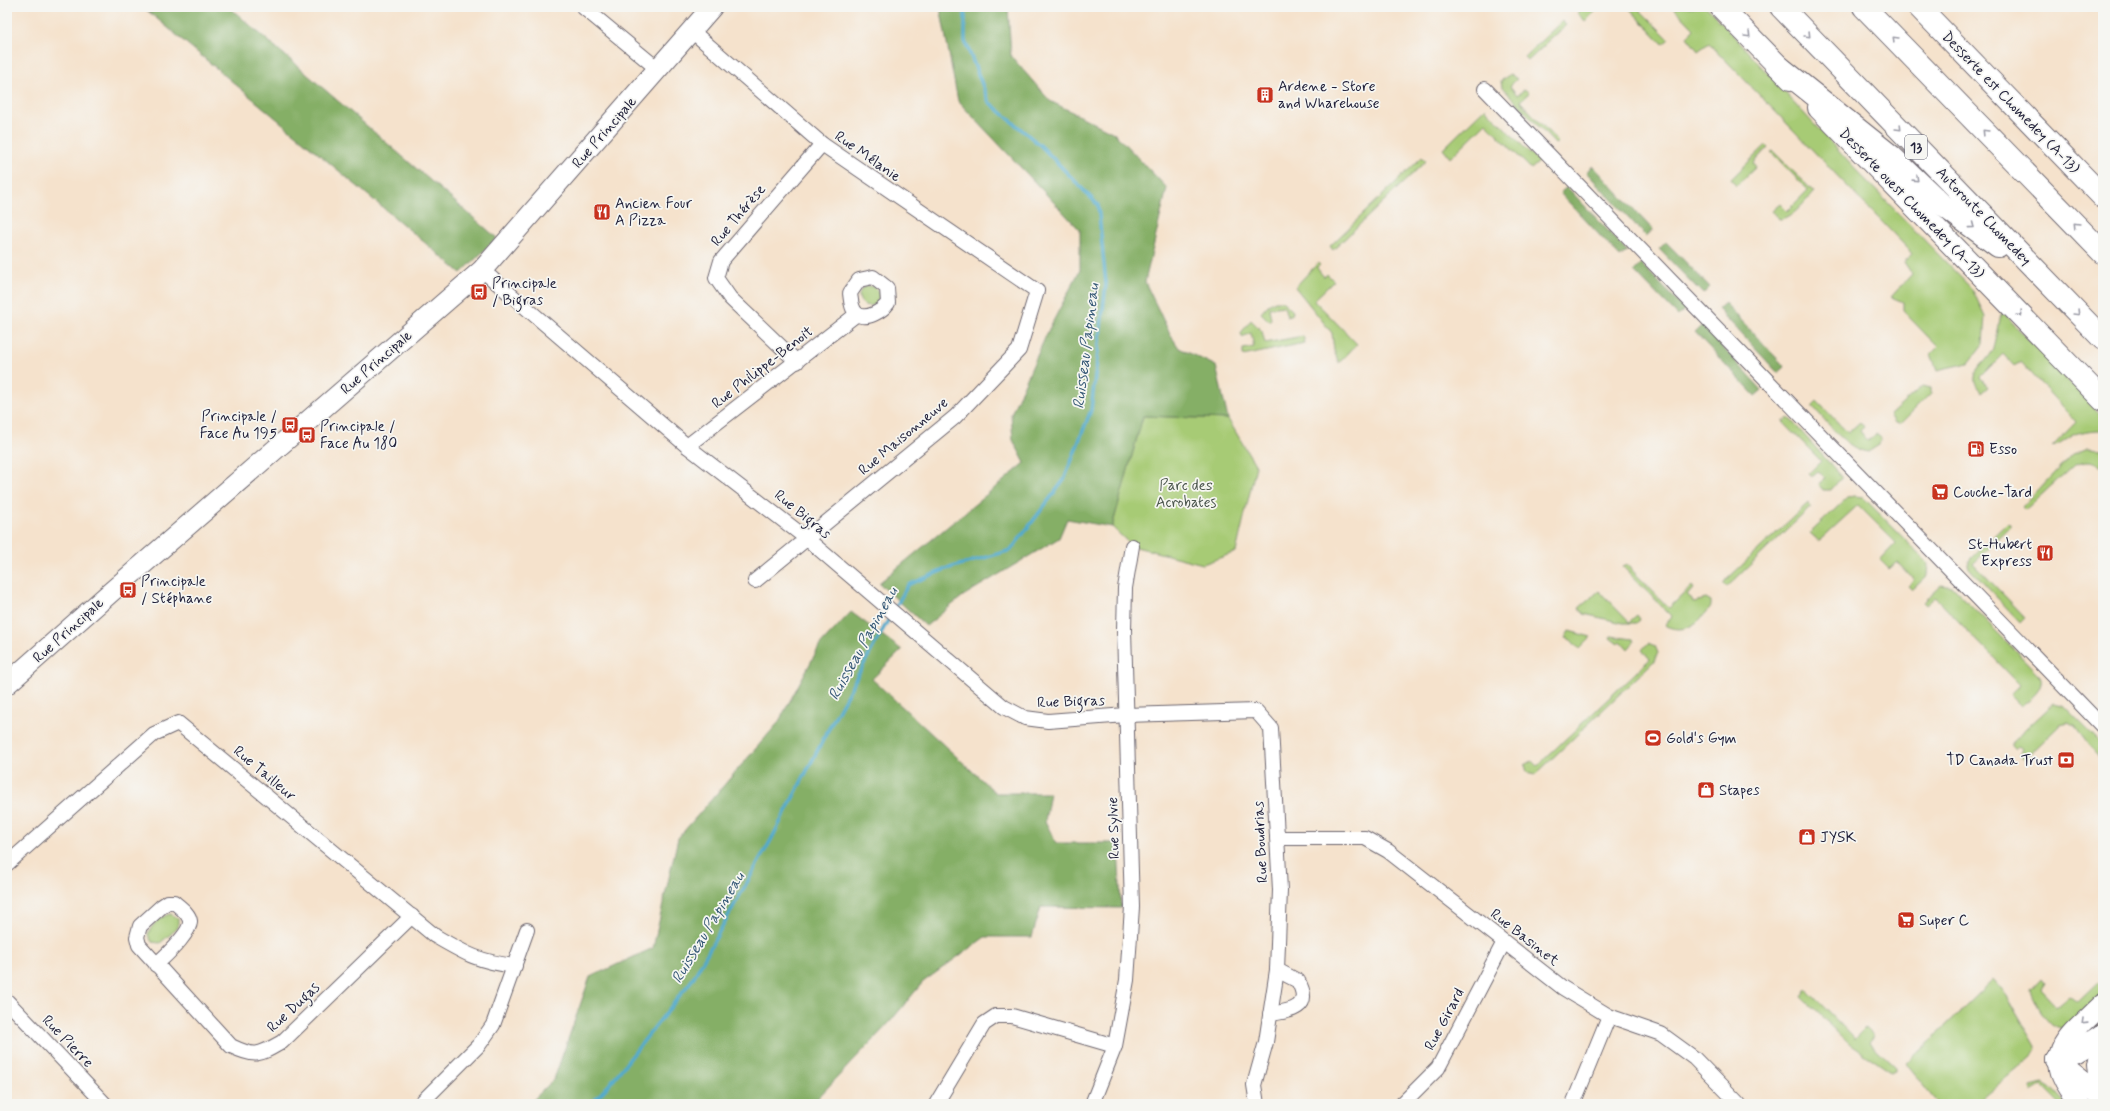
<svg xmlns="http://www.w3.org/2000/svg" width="2110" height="1111" font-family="Mynerve,sans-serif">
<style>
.green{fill:#a7cb75;stroke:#647658}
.forest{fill:#85af66;stroke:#546850}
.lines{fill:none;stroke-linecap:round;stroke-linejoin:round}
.stream{stroke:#51aace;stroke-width:3.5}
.street-casing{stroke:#6c656e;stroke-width:16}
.secondary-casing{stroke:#6c656e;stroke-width:22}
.primary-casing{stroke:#6c656e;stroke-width:24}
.highway-casing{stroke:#6c656e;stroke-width:24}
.street{stroke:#fff;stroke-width:14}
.secondary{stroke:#fff;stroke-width:20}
.primary{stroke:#fff;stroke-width:22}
.highway{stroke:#fff;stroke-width:22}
.oneway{stroke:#9c9ca7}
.labels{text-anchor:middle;stroke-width:3.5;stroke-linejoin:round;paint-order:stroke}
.shield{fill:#f6f6f2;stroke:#626272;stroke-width:1}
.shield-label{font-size:14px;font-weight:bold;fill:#22223b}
.poi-label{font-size:15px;fill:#22223b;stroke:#f6f6f2;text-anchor:start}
.street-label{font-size:15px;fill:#22223b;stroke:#f6f6f2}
.park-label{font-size:15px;fill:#4a554c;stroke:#f6f6f2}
.water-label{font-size:16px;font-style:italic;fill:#355876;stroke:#f6f6f2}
</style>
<rect width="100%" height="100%" fill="#f6f6f2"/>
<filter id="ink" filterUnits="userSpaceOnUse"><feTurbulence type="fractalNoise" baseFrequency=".025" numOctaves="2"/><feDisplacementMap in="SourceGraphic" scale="8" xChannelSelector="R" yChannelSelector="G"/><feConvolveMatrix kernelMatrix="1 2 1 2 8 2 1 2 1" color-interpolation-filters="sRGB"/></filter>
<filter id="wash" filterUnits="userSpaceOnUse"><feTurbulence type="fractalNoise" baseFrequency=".012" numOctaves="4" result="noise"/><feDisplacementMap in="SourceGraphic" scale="16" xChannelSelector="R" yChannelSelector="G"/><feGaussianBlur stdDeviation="0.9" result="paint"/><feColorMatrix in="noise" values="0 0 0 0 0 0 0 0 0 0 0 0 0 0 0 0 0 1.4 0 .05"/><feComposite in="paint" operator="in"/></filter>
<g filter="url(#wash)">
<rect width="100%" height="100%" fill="#f5e2cc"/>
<g class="green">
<path d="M 1584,7 L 1600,7 L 1585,21 L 1577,13 Z"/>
<path d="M 1628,7 L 1637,7 L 1669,39 L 1663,44 Z"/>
<path d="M 1673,7 L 1707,7 L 1854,168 L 1972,289 L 1985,316 L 1983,344 L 1968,363 L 1937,370 L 1931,354 L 1938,347 L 1903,311 L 1903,302 L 1891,297 L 1912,274 L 1904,262 L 1913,254 L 1709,43 L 1698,51 L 1687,37 L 1694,29 Z"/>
<path d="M 1562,21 L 1566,25 L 1528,61 L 1524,57 Z"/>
<path d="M 1510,74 L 1517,79 L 1510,86 L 1517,95 L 1525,89 L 1529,93 L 1520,101 L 1558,142 L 1555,144 L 1502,87 L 1501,81 Z"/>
<path d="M 1485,108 L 1539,162 L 1531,169 L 1486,123 L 1450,158 L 1443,149 Z"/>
<path d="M 1766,145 L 1768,147 L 1753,163 L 1756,167 L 1736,186 L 1731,179 Z"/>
<path d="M 1773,151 L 1814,192 C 1805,201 1793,219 1779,219 L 1772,211 L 1780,204 L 1787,211 L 1808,190 L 1771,152 Z"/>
<path d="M 1422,157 L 1426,161 L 1333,250 L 1330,246 Z"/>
<path d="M 1318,263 L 1320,265 L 1317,268 L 1324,277 L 1327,274 L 1334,281 L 1314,300 L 1357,344 L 1339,363 L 1334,351 L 1332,333 L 1295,287 Z"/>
<circle cx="869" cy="296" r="10"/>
<path d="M 1275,301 L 1282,301 L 1293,311 L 1292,315 L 1287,317 L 1284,306 L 1269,308 L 1271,319 L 1269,321 L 1261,313 L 1268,305 Z"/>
<path d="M 2002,312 L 2103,417 L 2103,430 C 2091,430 2079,431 2069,438 C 2063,442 2060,445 2052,447 L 2076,422 L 2021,362 L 2014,366 L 2003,354 L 1980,377 L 1988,387 L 1982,392 C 1976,387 1973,381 1976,373 C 1978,367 1990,358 1994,348 C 1997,340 2000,315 2002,312 Z"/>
<path d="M 1251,320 L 1262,331 L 1265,343 L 1303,336 L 1305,343 L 1243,356 L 1243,349 L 1254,347 L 1251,333 L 1242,337 L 1241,333 Z"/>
<path d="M 1922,386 L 1931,388 L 1931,393 L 1900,424 L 1895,423 L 1890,415 Z"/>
<path d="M 1817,401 L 1848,433 L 1860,422 L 1864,427 L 1860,431 L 1868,441 L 1876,434 L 1881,438 L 1879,445 L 1868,452 C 1845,449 1828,422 1812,406 Z"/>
<path d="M 1143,416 L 1228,419 L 1256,466 L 1236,552 L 1203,564 L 1132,546 L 1112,527 Z"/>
<path d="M 1789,418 L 1842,477 L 1831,490 L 1823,490 L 1819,485 L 1825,478 L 1818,471 L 1811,477 L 1808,474 L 1821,461 L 1783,422 Z"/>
<path d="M 2088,448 L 2103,449 L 2103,468 C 2095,459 2086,460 2075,464 L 2025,510 L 2022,507 L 2071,455 Z"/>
<path d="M 1855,496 L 1863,497 L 1928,563 L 1927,576 L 1912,590 L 1908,586 L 1914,580 L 1897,562 L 1889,569 L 1880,560 L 1896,543 L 1858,505 L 1819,541 L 1810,533 L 1848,497 Z"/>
<path d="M 1808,503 L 1811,507 L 1727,587 L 1723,583 Z"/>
<path d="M 2007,523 L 2010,524 L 2010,527 L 1973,563 L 2025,617 L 2020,622 L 1969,568 L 1968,564 L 1970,559 Z"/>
<path d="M 1626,564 L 1669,608 L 1692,586 L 1694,589 L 1687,594 L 1694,602 L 1706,599 L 1711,602 L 1711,606 C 1700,622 1686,635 1666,626 L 1665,625 L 1672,617 L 1623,567 Z"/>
<path d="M 1941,585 L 1953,587 L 2041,677 C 2043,691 2031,698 2021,706 L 2010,695 L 2020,685 L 1935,597 L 1926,605 L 1923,602 Z"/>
<path d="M 1599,591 L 1629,622 L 1637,615 L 1640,619 L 1638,623 L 1623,623 L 1584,614 L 1579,608 Z"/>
<path d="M 1569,631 L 1591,637 L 1579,649 L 1571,640 L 1565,638 Z"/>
<path d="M 1611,636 L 1633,639 L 1634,642 L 1628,649 L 1621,641 L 1618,644 L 1610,638 Z"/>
<path d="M 1648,643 L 1655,646 L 1658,653 L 1653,662 L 1536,774 L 1527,772 L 1525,765 L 1532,761 L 1537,766 L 1650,659 L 1642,650 Z"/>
<path d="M 2054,703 L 2064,706 L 2103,745 L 2103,763 L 2075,726 L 2069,723 L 2060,725 L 2024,760 L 2019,755 L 2023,749 L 2018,746 L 2015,750 L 2011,746 L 2011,743 Z"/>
<path d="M 171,914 L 178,919 L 178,928 L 160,943 L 152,942 L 148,935 C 150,926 162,915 171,914 Z"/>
<path d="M 2103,978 L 2103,995 L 2068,1029 C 2062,1029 2058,1028 2052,1025 C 2045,1020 2031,998 2031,990 L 2041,979 L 2044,983 L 2040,989 L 2057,1007 L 2070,996 L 2078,1002 Z"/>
<path d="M 1993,980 L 2007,996 L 2037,1048 L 2032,1056 L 1975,1104 L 1938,1104 L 1906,1064 Z"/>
<path d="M 1807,990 L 1855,1039 L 1866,1028 L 1874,1036 L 1869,1042 L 1896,1067 L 1896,1070 L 1891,1072 L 1849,1043 L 1802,997 Z"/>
<path d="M 2043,1084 L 2055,1091 L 2067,1104 L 2060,1104 L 2042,1086 L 2032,1092 L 2031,1087 Z"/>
</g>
<g class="forest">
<path d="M 143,7 L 229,7 L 497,238 L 461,273 Z"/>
<path d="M 940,7 L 1008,7 L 1011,56 L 1050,101 L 1114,133 L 1167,188 L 1145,282 L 1170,334 L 1179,348 L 1216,366 L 1228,419 L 1143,416 L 1112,527 L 1067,519 L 1059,538 L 963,596 L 926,626 L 879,583 L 1025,463 L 1013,440 L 1011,414 L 1049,329 L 1080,270 L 1080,230 L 958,101 Z"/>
<path d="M 1593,166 L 1653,230 L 1646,236 L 1586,172 Z"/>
<path d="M 1567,187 L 1627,251 L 1620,257 L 1560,193 Z"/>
<path d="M 1666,242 L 1710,287 L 1703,294 L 1659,249 Z"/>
<path d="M 1641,264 L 1685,309 L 1678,316 L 1634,271 Z"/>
<path d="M 1725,303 L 1785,367 L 1778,373 L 1718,309 Z"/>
<path d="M 1702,325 L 1762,390 L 1755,396 L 1695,332 Z"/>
<path d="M 851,612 L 902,650 L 872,679 L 996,793 L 1050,793 L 1045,821 L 1056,843 L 1118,843 L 1121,908 L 1041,907 L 1032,937 L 985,937 L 923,982 L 889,1023 L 812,1104 L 529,1104 L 554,1079 L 590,977 L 653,948 L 678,838 L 778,723 L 820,645 Z"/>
</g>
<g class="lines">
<g class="stream">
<path d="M 894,610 L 908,585 L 946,569 L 1011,550 L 1064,480 L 1091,410 L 1106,284 L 1098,205 L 1041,146 L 989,102 L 965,41 L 965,7"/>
<path d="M 591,1104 L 608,1086 L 692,980 L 771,840 L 838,711 L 891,615"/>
</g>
</g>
</g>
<g filter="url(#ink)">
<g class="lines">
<g class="street-casing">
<g id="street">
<path d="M 583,7 L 659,70"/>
<path d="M 693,32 L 822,144 L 1037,291 L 1019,350 L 955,417 L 755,581"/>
<path d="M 1485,89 L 2103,727"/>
<path d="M 482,270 L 687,446 L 806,538 L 1004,707 L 1025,718 L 1048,721 L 1126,715 L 1256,711 L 1271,728 L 1280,890 L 1277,970 L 1266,1042 L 1254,1085 L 1257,1104"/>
<path d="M 873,277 L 887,288 L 888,303 C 883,310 867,321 857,314 C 851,309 851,300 850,293 L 859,280 Z"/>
<path d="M 797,362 L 730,298 L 716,278 L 721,261 L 822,144"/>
<path d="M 687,446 L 857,314"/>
<path d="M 1277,838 L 1365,838 L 1388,851 L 1563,988 L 1609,1016 L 1661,1034 L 1694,1058 L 1739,1104"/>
<path d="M 7,864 L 154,734 L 178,723 L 435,936 C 466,954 479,962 515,966"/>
<path d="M 156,965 C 165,956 191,933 190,921 C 189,913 179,907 174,902 L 168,902 L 162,906 L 140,926 L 137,937 L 139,945 L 231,1046 C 256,1058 259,1055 282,1042 L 412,916"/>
<path d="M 7,1001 L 105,1104"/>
<path d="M 1270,1014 C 1291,1011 1313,1008 1298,981 L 1277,970"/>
<path d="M 420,1104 L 479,1045 L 493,1025 L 527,930"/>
<path d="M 936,1104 L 984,1024 L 996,1016 L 1012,1016 L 1115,1046"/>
<path d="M 1092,1104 L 1115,1046 L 1127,980 L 1132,907 L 1124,630 L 1125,588 L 1132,546"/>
<path d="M 1402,1104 L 1438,1068 L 1504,942"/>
<path d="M 1573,1104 L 1609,1016"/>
</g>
</g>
<g class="secondary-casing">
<g id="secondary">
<path d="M 7,684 L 111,592 L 482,270 L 712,7"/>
<path d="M 2057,1060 L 2103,1097"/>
<path d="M 2057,1060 L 2076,1052 L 2103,1034"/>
<path d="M 2100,1094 L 2097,1063 L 2103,1034"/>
<path d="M 2081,1104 C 2038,1054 2065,1041 2103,1004"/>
</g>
</g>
<g class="primary-casing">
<g id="primary">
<path d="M 1721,7 L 1791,79"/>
<path d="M 1919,7 L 2103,197"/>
<path d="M 1819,108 L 2103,400"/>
</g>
</g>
<g class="highway-casing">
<g id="highway">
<path d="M 1781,7 L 2103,339"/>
<path d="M 1864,7 L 2103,253"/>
<path d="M 1777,65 L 1891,156 L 1940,203 L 1998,246"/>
</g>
</g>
<use href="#street" class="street"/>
<use href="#secondary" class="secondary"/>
<use href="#primary" class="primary"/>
<use href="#highway" class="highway"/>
</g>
<defs><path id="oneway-chevron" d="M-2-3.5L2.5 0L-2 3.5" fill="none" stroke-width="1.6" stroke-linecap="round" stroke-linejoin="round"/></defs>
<g class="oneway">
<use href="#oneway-chevron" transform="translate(1748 35) rotate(46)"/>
<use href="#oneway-chevron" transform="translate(1808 35) rotate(46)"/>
<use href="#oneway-chevron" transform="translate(1895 39) rotate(-134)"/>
<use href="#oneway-chevron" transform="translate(1899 128) rotate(46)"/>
<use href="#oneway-chevron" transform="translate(1985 132) rotate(-134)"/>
<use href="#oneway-chevron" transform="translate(1916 179) rotate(44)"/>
<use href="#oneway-chevron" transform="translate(2076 225) rotate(-134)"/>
<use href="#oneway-chevron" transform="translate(1972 226) rotate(37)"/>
<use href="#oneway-chevron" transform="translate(2077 313) rotate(46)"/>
<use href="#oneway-chevron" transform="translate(2020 314) rotate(46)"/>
<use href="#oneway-chevron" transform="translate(2084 1022) rotate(136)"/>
</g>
</g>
<defs>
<g id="building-square" transform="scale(0.9)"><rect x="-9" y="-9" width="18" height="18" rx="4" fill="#c8321e" stroke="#f6f6f2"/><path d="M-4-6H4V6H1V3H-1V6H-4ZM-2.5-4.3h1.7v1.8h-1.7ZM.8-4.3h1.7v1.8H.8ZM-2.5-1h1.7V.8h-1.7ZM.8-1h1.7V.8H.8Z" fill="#fff"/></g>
<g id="restaurant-square" transform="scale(0.9)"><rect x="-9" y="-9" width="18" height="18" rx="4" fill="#c8321e" stroke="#f6f6f2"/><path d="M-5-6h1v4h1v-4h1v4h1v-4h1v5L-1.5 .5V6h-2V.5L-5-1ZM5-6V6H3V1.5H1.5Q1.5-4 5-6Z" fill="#fff"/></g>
<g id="bus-square" transform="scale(0.9)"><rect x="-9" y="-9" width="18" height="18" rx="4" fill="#c8321e" stroke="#f6f6f2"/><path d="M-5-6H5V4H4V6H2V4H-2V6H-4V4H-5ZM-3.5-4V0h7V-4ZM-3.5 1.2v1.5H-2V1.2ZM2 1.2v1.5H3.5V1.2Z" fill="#fff"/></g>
<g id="fuel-square" transform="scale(0.9)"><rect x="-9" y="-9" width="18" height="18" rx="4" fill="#c8321e" stroke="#f6f6f2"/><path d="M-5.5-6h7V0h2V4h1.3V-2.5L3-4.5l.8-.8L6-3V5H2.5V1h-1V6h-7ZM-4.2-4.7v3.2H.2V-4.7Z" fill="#fff"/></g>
<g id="supermarket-square" transform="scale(0.9)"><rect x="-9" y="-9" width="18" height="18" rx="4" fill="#c8321e" stroke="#f6f6f2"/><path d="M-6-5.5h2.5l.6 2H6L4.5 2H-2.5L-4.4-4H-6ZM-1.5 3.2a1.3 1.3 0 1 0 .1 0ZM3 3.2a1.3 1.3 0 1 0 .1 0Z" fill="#fff"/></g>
<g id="stadium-square" transform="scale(0.9)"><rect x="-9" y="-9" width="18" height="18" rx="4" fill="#c8321e" stroke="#f6f6f2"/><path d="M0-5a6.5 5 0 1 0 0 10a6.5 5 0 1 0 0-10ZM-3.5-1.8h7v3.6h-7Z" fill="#fff"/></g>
<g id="bank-square" transform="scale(0.9)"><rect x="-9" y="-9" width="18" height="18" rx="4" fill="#c8321e" stroke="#f6f6f2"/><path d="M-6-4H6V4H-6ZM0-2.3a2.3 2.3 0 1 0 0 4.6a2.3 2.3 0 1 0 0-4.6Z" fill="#fff"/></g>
<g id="shop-square" transform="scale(0.9)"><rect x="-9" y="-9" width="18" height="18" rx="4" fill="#c8321e" stroke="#f6f6f2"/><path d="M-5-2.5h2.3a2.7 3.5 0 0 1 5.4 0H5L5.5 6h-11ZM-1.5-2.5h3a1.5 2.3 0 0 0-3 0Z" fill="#fff"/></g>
</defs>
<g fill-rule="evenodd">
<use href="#building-square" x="1265" y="95"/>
<use href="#restaurant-square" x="602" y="212"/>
<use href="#bus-square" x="479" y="292"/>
<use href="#bus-square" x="290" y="425"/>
<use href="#bus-square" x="307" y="435"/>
<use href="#fuel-square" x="1976" y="449"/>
<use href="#supermarket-square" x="1940" y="492"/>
<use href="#restaurant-square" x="2045" y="553"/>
<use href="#bus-square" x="128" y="590"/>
<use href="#stadium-square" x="1653" y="738"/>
<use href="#bank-square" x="2066" y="760"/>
<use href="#shop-square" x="1706" y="790"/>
<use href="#shop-square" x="1807" y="837"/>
<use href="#supermarket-square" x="1906" y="920"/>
</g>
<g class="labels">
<rect class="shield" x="1905" y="135" width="22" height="24" rx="3"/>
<g class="shield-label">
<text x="1916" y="152">13</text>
</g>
<g class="poi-label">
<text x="1278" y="91">Ardene - Store<tspan x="1278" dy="17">and Wharehouse</tspan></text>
<text x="615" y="208">Ancien Four<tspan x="615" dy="17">A Pizza</tspan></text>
<text x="492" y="288">Principale<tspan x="492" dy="17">/ Bigras</tspan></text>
<text x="277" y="421" text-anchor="end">Principale /<tspan x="277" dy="17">Face Au 195</tspan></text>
<text x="320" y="431">Principale /<tspan x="320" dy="17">Face Au 180</tspan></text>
<text x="1989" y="454">Esso</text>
<text x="1953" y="497">Couche-Tard</text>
<text x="2032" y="549" text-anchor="end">St-Hubert<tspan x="2032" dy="17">Express</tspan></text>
<text x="141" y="586">Principale<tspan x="141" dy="17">/ Stéphane</tspan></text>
<text x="1666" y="743">Gold's Gym</text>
<text x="2053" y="765" text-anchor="end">TD Canada Trust</text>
<text x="1719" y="795">Stapes</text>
<text x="1820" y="842">JYSK</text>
<text x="1919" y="925">Super C</text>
</g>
<g class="street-label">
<text transform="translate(2011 102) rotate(46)" y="5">Desserte est Chomedey (A-13)</text>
<text transform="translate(604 132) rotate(-49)" y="5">Rue Principale</text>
<text transform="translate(868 156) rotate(35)" y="5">Rue Mélanie</text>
<text transform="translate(1912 203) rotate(46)" y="5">Desserte ouest Chomedey (A-13)</text>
<text transform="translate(738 215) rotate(-50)" y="5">Rue Thérèse</text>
<text transform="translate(1984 216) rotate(46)" y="5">Autoroute Chomedey</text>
<text transform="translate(376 362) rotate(-41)" y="5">Rue Principale</text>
<text transform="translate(762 367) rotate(-38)" y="5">Rue Philippe-Benoit</text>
<text transform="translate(903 436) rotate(-40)" y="5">Rue Maisonneuve</text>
<text transform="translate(803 514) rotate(39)" y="5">Rue Bigras</text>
<text transform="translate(68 630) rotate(-42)" y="5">Rue Principale</text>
<text transform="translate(1071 701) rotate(-2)" y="5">Rue Bigras</text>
<text transform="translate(265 773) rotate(40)" y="5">Rue Tailleur</text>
<text transform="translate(1113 828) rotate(-92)" y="5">Rue Sylvie</text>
<text transform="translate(1260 842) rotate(-93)" y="5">Rue Boudrias</text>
<text transform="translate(1525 937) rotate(38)" y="5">Rue Basinet</text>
<text transform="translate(293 1007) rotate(-43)" y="5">Rue Dugas</text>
<text transform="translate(1444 1019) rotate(-62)" y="5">Rue Girard</text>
<text transform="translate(68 1041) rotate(46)" y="5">Rue Pierre</text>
</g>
<g class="park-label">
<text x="1186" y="490">Parc des<tspan x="1186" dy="17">Acrobates</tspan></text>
</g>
<g class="water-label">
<text transform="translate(1085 346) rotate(-83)" y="6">Ruisseau Papineau</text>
<text transform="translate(862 643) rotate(-61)" y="6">Ruisseau Papineau</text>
<text transform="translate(707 927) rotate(-59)" y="6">Ruisseau Papineau</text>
</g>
</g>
<rect width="2110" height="1111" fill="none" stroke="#f6f6f2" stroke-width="24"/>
</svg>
